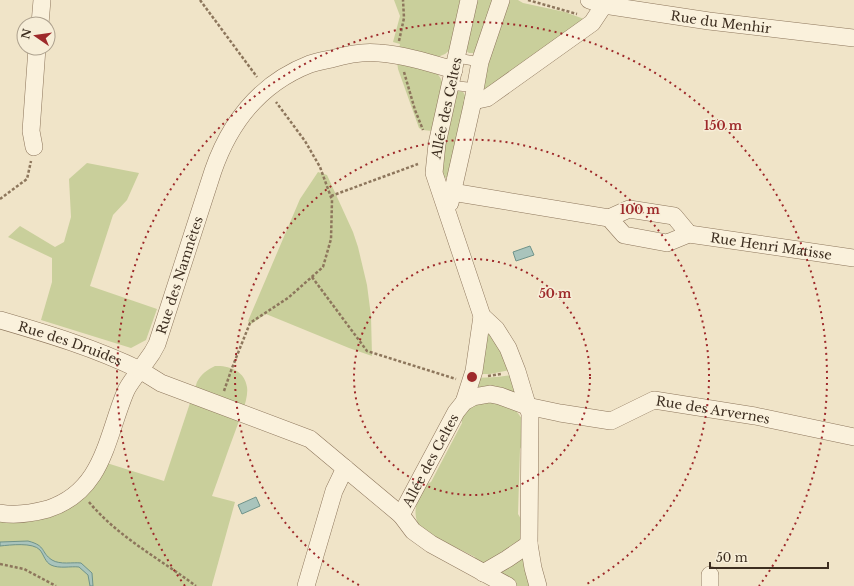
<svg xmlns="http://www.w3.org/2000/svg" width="854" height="586" font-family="'Libre Baskerville',serif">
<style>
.green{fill:#c9cf9b}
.water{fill:#a9c4bc;stroke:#6f938a}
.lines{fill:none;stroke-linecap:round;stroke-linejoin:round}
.lane-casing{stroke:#8d765c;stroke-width:10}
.street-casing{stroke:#8d765c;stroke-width:18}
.path{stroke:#8d765c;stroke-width:2.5;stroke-dasharray:3 2;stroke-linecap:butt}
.lane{stroke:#faf1dc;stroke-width:9}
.street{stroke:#faf1dc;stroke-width:17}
.ring{fill:none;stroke:#9e2a2b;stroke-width:2;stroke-dasharray:2 4}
.labels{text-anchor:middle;stroke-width:3;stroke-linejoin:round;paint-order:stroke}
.street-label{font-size:13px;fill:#3d2e20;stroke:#f7eed8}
.centre{fill:#9e2a2b;stroke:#f7eed8;stroke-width:2}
.ring-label{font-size:12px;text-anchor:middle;font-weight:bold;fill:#9e2a2b;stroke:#f7eed8;stroke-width:3;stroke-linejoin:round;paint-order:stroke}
</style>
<rect width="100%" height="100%" fill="#f0e4c8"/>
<g class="green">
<path d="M 394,0 L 464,0 L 451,49 L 445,54 L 438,57 L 399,49 L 400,44 L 393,42 L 400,16 Z"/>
<path d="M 474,0 L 495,0 L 476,53 L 469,53 L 464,49 Z"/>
<path d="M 506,0 L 518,0 L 523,3 L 565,12 L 584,19 L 484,90 L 480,89 Z"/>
<path d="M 397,61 L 437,73 L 441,79 L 443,85 L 432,131 L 423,130 L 419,128 L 398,69 Z"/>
<path d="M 458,91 L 463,92 L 467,98 L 450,170 L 447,177 L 443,179 L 437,165 L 455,92 Z"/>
<path d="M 87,163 L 139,173 L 127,200 L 113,215 L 90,286 L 157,309 L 146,340 L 131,348 L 41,320 L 52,282 L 52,258 L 8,237 L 20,226 L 55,247 L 64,242 L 71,217 L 69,179 Z"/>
<path d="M 318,172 L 327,175 L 353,232 L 358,247 L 367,285 L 371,316 L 372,356 L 349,348 L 266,314 L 251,324 L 248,321 L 300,199 Z"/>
<path d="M 487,333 L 491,334 L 510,370 L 490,374 L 477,374 Z"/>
<path d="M 215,366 C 229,365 245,371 247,387 C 249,399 239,420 235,432 C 227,453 220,474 212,496 L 235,502 L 212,585 L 212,586 L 0,586 L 0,506 L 32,507 L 67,492 L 87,472 L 94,459 L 164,481 L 197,382 C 201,374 207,370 215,366 Z"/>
<path d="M 511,375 L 516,395 L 473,392 L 476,378 L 497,377 Z"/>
<path d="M 485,399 L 514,408 L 523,420 L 526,439 L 520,449 L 518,514 L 524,524 L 521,539 L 518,544 L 488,563 L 476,564 L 475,557 L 431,535 L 424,536 C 412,515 414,509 422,487 L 431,482 L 462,423 L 460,413 Z"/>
<path d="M 521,558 L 524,559 L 533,586 L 517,586 L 501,578 L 499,570 Z"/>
</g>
<g class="water">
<path d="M 530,246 L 534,255 L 516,261 L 513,252 Z"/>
<path d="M 256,497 L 260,506 L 242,514 L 238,505 Z"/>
<path d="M 28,541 C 47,546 40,552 52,560 C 60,565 73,562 81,563 L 92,573 L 93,586 L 90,586 L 88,575 L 79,567 C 71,566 59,569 51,565 C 45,562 44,555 40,550 C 33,542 10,545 0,546 L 0,542 Z"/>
</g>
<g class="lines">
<g class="lane-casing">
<g id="lane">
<path d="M 457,58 L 480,62"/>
<path d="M 450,85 L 476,88"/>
</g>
</g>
<g class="street-casing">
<g id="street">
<path d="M 469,0 L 437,144 L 434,173 L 482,316 L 496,329 L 508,348 L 517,371 L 530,414 L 529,544 L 533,568 L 538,586"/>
<path id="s1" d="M 589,0 L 604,5 L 709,21 L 854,38"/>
<path d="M 40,24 L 42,0"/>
<path d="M 473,101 L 487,98 L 592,23 L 604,5"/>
<path d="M 34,147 L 31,131 L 37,48"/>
<path d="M 452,192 L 609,218 L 629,209 L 674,216 L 689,234 L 667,243 L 624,235 L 609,218"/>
<path d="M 450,203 L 473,101 L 480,62 L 501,0"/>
<path id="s2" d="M 689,234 L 854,258"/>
<path id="s3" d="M 0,320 C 48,334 95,348 140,370 C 135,377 128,385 125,393 C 106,439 103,491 48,509 C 33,513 16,516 0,513"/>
<path d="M 464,402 L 474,371 L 482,316"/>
<path id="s4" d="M 401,515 L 310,439 L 161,383 L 140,370 L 152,353 L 157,344 L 213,171 C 230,122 261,83 310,64 C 317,62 324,60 331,59 C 345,55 365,51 379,53 C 405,55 430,63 454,70"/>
<path d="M 483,573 L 507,559 L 529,544"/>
<path d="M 306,586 L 334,491 L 345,468"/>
<path id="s5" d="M 508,586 L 431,544 L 413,531 L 401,515 L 456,412 L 464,402 L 473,397 L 490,394 L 500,396 L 527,406 L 560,413 L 611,421 L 654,400 L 755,416 L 854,437"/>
<path d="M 710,586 L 710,575"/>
</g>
</g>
<g class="path">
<path d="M 200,0 L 257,77"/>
<path d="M 528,0 L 577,14"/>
<path d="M 399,41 L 404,18 L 403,0"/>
<path d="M 404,72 L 415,110 L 423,130"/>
<path d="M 331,196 L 418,164"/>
<path d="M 0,199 L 27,179 L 31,161"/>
<path d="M 312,277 L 367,351 L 456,379"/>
<path d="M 488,376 L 501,374"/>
<path d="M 224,391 L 232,368 L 250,323 L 288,298 L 323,267 L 331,239 L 332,200 L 320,167 L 305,141 L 276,102"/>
<path d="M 89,502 C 118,537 160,559 196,586"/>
<path d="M 0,564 L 24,569 L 56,586"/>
</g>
<use href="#lane" class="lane"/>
<use href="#street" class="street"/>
</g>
<g class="ring">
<circle cx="472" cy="377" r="118"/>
<path d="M359 585A237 237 0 1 1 585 585"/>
<path d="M185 586A355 355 0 1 1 759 586"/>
</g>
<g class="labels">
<g class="street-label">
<text dy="5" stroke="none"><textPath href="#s1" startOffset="134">Rue du Menhir</textPath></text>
<text transform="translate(446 108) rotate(-78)" y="5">Allée des Celtes</text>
<text dy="5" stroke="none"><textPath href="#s2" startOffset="83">Rue Henri Matisse</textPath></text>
<text dy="5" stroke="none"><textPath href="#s4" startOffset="406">Rue des Namnètes</textPath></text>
<text dy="5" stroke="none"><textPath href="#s3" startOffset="74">Rue des Druides</textPath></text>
<text dy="5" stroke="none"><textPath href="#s5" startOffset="519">Rue des Arvernes</textPath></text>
<text dy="5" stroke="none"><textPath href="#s5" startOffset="192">Allée des Celtes</textPath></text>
</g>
</g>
<circle cx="472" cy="377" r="6" class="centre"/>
<g class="ring-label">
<text x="723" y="130">150 m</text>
<text x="640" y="214">100 m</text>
<text x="555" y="298">50 m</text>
</g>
<g transform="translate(36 36) rotate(283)"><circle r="19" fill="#f7eed8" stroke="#ada18e"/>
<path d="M0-3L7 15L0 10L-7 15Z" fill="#9e2a2b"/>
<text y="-6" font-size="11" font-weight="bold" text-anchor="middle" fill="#3d2e20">N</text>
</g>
<path d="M710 562v6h118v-6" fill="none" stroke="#3d2e20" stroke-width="2"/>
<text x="716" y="562" font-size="12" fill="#3d2e20" stroke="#f7eed8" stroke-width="3" paint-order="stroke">50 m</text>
</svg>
